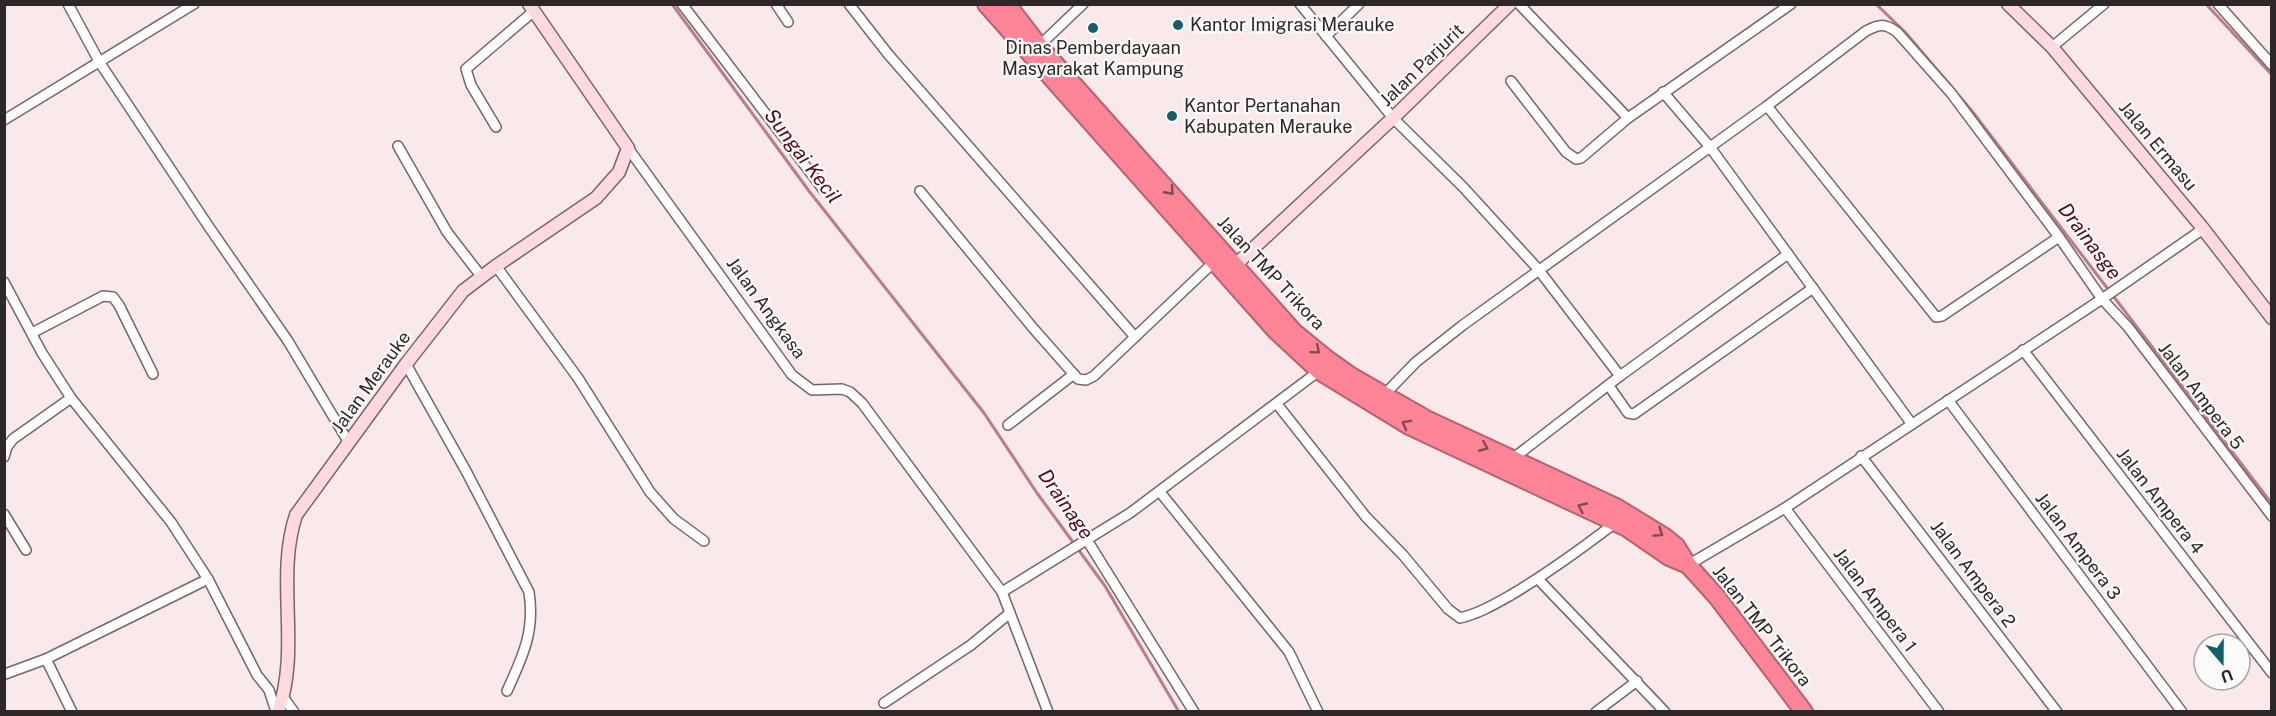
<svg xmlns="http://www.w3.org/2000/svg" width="2276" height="716" font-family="'Public Sans',sans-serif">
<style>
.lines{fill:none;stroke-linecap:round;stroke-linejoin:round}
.stream{stroke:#ba7d85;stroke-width:3}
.street-casing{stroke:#746768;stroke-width:12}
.secondary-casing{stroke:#746768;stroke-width:15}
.highway-casing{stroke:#b36370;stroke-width:20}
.street{stroke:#fff;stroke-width:9}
.secondary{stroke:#fedae0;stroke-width:12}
.highway{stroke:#fb8497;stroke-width:16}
.oneway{stroke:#7f4c54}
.poi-dot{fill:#116266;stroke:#fdfafa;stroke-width:2}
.labels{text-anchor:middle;stroke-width:4.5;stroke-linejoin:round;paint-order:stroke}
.poi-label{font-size:18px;fill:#2d2728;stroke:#fdfafa;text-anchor:start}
.street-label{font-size:18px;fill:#2d2728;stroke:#fdfafa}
.water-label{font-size:20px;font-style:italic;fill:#54091e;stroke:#fdfafa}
</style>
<rect width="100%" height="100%" fill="#f9e9ea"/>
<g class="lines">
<g class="stream">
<path d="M 672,4 L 809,191 L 984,413 L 1037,493 L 1105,586 L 1179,712"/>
<path d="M 1876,4 L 1905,32 L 1972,111 L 2272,504"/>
<path d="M 2206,4 L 2272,75"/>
</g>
<g class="street-casing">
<g id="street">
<path d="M 68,4 L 100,63 L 209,227 L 288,341 L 349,443"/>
<path d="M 682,4 L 823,189"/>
<path d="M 776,4 L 788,22"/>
<path d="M 849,4 L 888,54 L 1135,337 L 1094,376 L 1086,380 L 1078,379 L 1033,328 L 920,191"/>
<path d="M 1300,4 L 1393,118 L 1463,187 L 1538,269 L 1620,376"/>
<path d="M 1519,4 L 1628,118 L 1791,4"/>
<path d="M 2218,4 L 2272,65"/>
<path d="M 1326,36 L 1359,4"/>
<path d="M 2052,47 L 2104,4"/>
<path d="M 1037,48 L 1083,4"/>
<path d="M 1511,81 L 1566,152 L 1576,159 L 1581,158 L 1628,118"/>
<path d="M 1663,92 L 1710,147 L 1911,423"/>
<path d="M 1767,106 L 1936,317 L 1942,316 L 2059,237"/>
<path d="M 4,120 L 194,4"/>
<path d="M 496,127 L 471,85 L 466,69 L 534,11"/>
<path d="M 398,146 L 447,232 L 481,276"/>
<path d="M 628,148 L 792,375 L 812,390 L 842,389 L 850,392 L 862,403 L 1002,592 L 1048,712"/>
<path d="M 496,266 L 578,378 L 650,492 L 674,519 L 704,541"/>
<path d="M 4,282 L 42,353 L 71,398 L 171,522 L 208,579 L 257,675 L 269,690 L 276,712"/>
<path d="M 32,333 L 103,296 L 113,297 L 119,305 L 153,374"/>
<path d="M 1135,337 L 1215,261"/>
<path d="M 2023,350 L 2272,673"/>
<path d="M 406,364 L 466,471 L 529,592 C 535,631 523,656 507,691"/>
<path d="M 1609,386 L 1628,413 L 1634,414 L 1813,288"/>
<path d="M 1385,394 L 1416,362 L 1463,325 L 1767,106 L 1866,31 C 1879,24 1885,23 1897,32 L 1951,93 L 2059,237 L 2102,299 L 2128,327 L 2272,516"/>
<path d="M 1948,400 L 2182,712"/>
<path d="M 1277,404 L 1366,517 L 1403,555 L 1448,609 L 1460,618 C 1478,614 1495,604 1511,595 C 1548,573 1581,549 1615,523"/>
<path d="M 1008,425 L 1074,374"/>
<path d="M 1861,456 L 2057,712"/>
<path d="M 4,457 L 7,447 L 13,439 L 71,398"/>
<path d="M 1511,460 L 1620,376 L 1788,254"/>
<path d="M 1160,492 L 1289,652 L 1318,712"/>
<path d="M 1785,508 L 1939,712"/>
<path d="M 4,514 L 26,550"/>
<path d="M 1087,540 L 1194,712"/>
<path d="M 1688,565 L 1785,508 L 2102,299 L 2203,229"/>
<path d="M 1538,579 L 1665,712"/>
<path d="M 1002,592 L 1130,513 L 1319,371"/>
<path d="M 46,659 L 72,712"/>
<path d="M 5,674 L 46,659 L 208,579"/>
<path d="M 283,697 L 294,712"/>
<path d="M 884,703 L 971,645 L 1010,613"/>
<path d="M 1596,712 L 1637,681"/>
</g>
</g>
<g class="secondary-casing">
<g id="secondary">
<path d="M 2008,4 L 2052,47 L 2201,226 L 2272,318"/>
<path d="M 1230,270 L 1393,118 L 1510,4"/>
<path d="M 278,712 C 301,649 275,578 296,515 L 406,364 L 463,291 L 496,266 L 596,198 L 619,172 L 628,148 L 529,4"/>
</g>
</g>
<g class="highway-casing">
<g id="highway">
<path d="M 986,4 L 1276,331 L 1319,371 L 1409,426 L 1627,528 L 1669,557 L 1688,565"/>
<path d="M 1007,4 L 1040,47 L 1294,332 L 1327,359 L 1351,376 L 1426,419 L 1616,507 L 1665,537 L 1676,546 L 1688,565 L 1717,597 L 1804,712"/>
</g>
</g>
<use href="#street" class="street"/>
<use href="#secondary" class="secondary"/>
<use href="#highway" class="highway"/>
</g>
<defs><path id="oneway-chevron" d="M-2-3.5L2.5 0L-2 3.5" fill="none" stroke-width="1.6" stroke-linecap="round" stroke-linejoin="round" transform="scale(1.5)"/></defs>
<g class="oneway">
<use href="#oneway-chevron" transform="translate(1170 191) rotate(48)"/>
<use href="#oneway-chevron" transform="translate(1316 350) rotate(40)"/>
<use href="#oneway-chevron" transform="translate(1406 424) rotate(-151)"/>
<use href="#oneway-chevron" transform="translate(1484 447) rotate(23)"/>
<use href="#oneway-chevron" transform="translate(1582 507) rotate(-155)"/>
<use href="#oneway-chevron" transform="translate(1659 533) rotate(34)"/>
</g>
<g class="poi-dot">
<circle cx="1178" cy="25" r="6"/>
<circle cx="1093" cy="28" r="6"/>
<circle cx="1172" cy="116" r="6"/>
</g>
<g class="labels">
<g class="poi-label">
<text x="1190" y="31">Kantor Imigrasi Merauke</text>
<text x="1093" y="54" text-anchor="middle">Dinas Pemberdayaan<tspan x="1093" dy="21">Masyarakat Kampung</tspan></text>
<text x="1184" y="112">Kantor Pertanahan<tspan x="1184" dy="21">Kabupaten Merauke</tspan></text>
</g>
<g class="street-label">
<text transform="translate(1422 65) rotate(-44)" y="6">Jalan Parjurit</text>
<text transform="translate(2158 146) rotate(50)" y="6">Jalan Ermasu</text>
<text transform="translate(1271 273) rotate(47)" y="6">Jalan TMP Trikora</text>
<text transform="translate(766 308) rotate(54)" y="6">Jalan Angkasa</text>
<text transform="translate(371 382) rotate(-54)" y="6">Jalan Merauke</text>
<text transform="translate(2201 396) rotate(53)" y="6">Jalan Ampera 5</text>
<text transform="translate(2160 501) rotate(52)" y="6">Jalan Ampera 4</text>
<text transform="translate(2078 546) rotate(53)" y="6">Jalan Ampera 3</text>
<text transform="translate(1973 574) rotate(53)" y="6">Jalan Ampera 2</text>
<text transform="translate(1875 600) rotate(53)" y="6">Jalan Ampera 1</text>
<text transform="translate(1762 626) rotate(52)" y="6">Jalan TMP Trikora</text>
</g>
<g class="water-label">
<text transform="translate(803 156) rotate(53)" y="7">Sungai Kecil</text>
<text transform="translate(2090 241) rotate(53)" y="7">Drainasge</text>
<text transform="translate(1066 504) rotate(55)" y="7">Drainage</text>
</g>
</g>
<rect width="2276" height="716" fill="none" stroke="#2d2728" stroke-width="12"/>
<g transform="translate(2222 662) rotate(160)"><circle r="28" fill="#fdfafa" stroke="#aaa6a6" stroke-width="1.5"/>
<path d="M0-4.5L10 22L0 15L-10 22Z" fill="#116266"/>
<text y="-9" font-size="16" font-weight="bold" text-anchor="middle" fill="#2d2728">U</text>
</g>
</svg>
